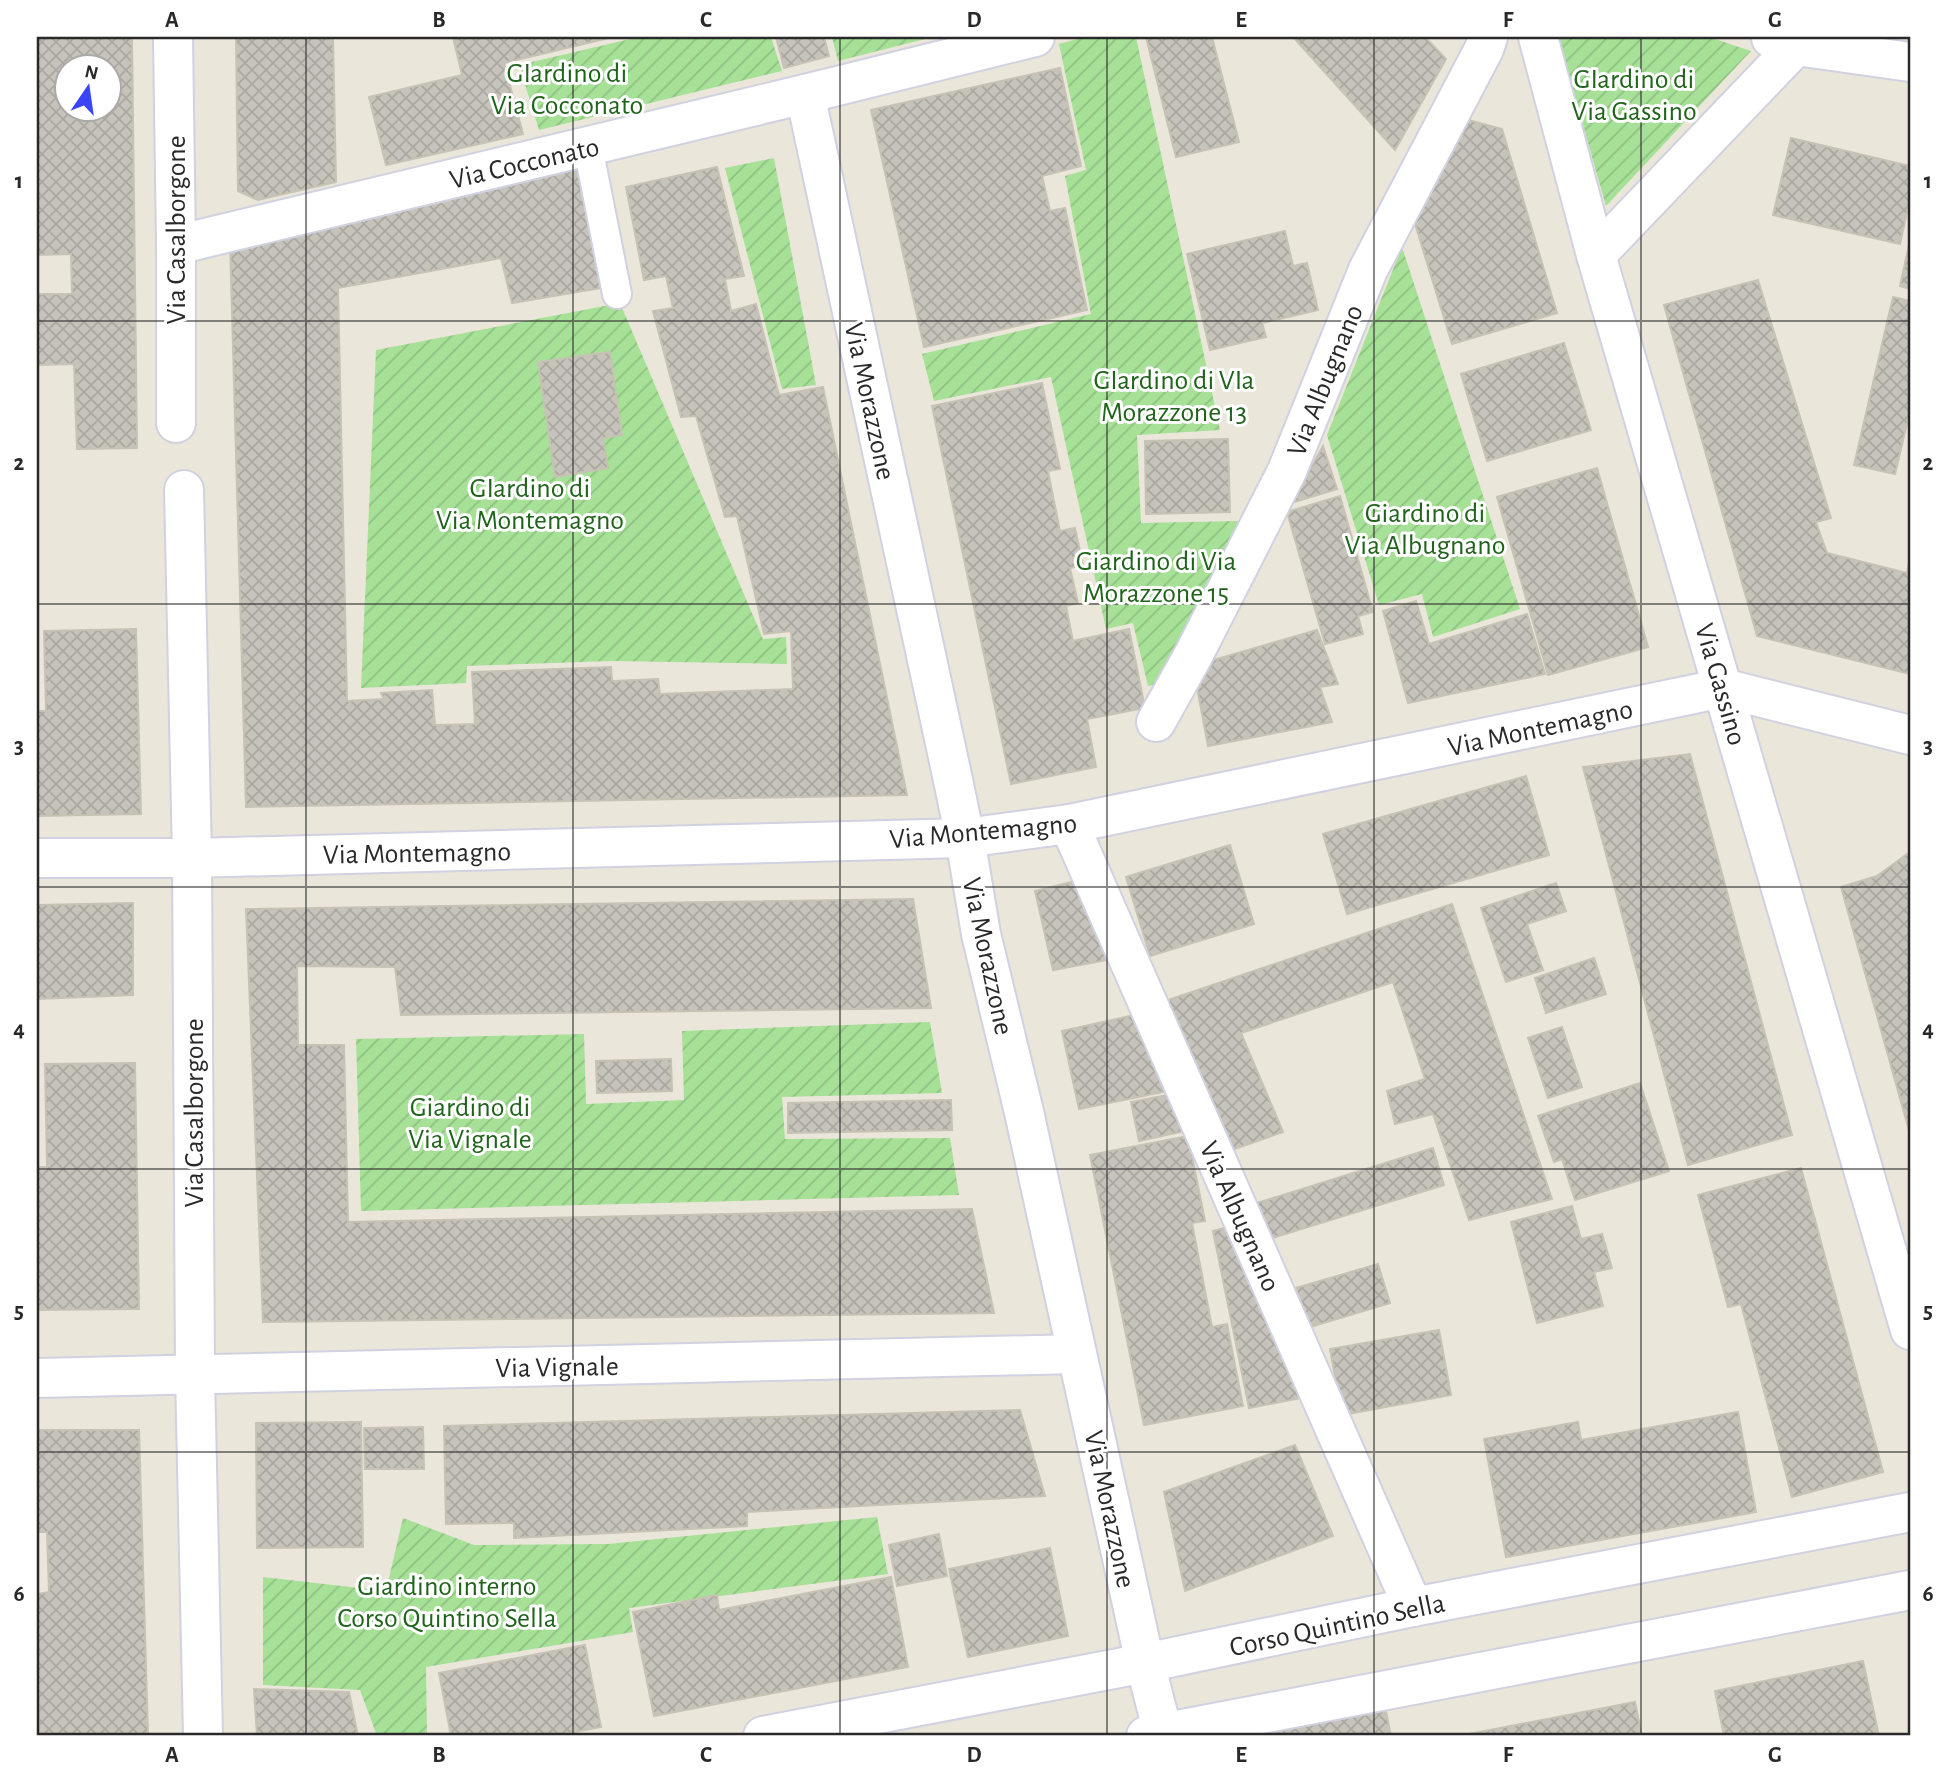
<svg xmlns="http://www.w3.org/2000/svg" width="1947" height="1773" font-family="'Alegreya Sans',sans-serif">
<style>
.garden{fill:url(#garden-furrows)}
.building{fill:url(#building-cross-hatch);stroke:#c6c2b4;stroke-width:2;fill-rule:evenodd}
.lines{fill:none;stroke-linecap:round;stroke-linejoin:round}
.service-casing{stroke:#d0d1e1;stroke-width:32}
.minor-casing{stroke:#d0d1e1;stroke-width:42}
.service{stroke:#fff;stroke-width:28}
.minor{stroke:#fff;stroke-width:38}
.grid{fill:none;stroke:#292929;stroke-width:2;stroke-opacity:0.55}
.labels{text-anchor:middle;stroke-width:6;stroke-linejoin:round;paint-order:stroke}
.park-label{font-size:28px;fill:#20631b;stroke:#fff}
.street-label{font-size:28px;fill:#292929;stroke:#fff}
.neatline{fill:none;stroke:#292929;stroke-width:2.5}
.grid-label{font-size:23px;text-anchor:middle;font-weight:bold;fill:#292929}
</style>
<defs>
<pattern id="garden-furrows" width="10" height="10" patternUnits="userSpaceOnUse" patternTransform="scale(1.75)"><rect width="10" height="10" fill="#a6e197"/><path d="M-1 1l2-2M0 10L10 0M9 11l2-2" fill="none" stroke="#8fc182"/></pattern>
<pattern id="building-cross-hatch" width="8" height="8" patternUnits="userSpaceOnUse" patternTransform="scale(1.75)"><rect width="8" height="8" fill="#c6c3ba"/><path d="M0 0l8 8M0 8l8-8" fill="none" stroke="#aaa8a0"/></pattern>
</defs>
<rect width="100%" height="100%" fill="#ebe6da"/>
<g class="garden">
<path d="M 639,37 L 771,37 L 782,71 L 539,130 L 519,65 Z"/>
<path d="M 832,37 L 933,37 L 838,61 Z"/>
<path d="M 1085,37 L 1136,37 L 1220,430 L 1137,435 L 1141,523 L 1239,521 L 1164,682 L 1148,686 L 1133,623 L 1106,629 L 1051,377 L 934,401 L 922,354 L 1091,314 L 1065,176 L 1086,170 L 1059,44 Z"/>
<path d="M 1558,37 L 1709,37 L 1751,51 L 1606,206 Z"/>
<path d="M 774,158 L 816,385 L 782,389 L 725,168 Z"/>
<path d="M 1402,247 L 1520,609 L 1433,637 L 1422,594 L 1379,605 L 1327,435 Z"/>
<path d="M 620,303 L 763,639 L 786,637 L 787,664 L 612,661 L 467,666 L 466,683 L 361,688 L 376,350 Z"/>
<path d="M 930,1022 L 942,1093 L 782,1097 L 785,1139 L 950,1138 L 959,1195 L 361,1211 L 356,1039 L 584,1034 L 586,1104 L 684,1100 L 682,1031 Z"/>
<path d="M 877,1517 L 888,1574 L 629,1608 L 633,1632 L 426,1667 L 427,1736 L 377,1736 L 360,1690 L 263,1685 L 263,1577 L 386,1591 L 403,1518 L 474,1545 L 608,1544 Z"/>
</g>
<g class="building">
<path d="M 37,37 L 132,37 L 137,448 L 77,449 L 74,364 L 37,365 L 37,294 L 72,294 L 71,254 L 37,255 ZM 66,66 L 108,66 L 108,108 L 66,108 Z"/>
<path d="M 236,37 L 333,37 L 336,182 L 258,200 L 238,191 Z"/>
<path d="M 453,37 L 613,37 L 504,63 L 523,134 L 386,165 L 369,97 L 462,75 Z"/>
<path d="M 776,37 L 824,37 L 829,56 L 784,68 Z"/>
<path d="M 1146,37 L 1212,37 L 1239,142 L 1176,157 Z"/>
<path d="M 1293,37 L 1425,37 L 1446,59 L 1395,150 Z"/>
<path d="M 1060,68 L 1081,166 L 1042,176 L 1050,211 L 1065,208 L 1087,310 L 924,347 L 871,110 Z"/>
<path d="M 1461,118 L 1502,129 L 1557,313 L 1452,344 L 1412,214 Z"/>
<path d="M 1791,138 L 1910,166 L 1910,199 L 1900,244 L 1773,215 Z"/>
<path d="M 581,162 L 607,287 L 512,303 L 501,258 L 338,288 L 347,701 L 384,699 L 381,693 L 432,690 L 435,725 L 475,724 L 472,672 L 611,667 L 612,681 L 658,679 L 660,694 L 793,689 L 791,631 L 764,634 L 737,516 L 725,517 L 696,416 L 681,417 L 653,311 L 673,308 L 666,276 L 644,280 L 626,187 L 717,167 L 744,276 L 725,279 L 731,311 L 756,304 L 779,395 L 823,387 L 907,795 L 246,807 L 230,242 Z"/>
<path d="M 1285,231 L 1293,266 L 1307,263 L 1318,310 L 1262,323 L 1266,337 L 1210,350 L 1187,254 Z"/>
<path d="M 1910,240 L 1910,289 L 1900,286 Z"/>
<path d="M 1758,280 L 1831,518 L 1816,522 L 1827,553 L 1907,573 L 1910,557 L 1910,674 L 1757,636 L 1664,305 Z"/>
<path d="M 1893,297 L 1910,301 L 1910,411 L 1895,474 L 1854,465 Z"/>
<path d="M 1564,343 L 1591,430 L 1487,461 L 1461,374 Z"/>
<path d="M 610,352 L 622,435 L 603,438 L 608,468 L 555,477 L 538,362 Z"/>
<path d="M 1042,383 L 1060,469 L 1048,471 L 1060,531 L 1075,528 L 1083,565 L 1070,568 L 1078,603 L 1066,606 L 1073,641 L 1129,629 L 1145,708 L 1087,719 L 1096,767 L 1011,784 L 932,406 Z"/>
<path d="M 1228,439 L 1230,512 L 1146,514 L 1145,441 Z"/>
<path d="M 1323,446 L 1337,489 L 1291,503 Z"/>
<path d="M 1597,468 L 1648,647 L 1548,675 L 1497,497 Z"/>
<path d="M 1340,496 L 1373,612 L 1358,616 L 1363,634 L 1325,644 L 1287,512 Z"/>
<path d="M 1416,601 L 1429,644 L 1527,614 L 1545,674 L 1408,703 L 1383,611 Z"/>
<path d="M 136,629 L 141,814 L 37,816 L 37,711 L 46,711 L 44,631 Z"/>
<path d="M 1317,630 L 1338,684 L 1320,687 L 1332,722 L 1208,746 L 1193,666 Z"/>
<path d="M 1690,754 L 1792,1135 L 1688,1165 L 1583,767 Z"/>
<path d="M 1526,776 L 1549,855 L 1347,914 L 1323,834 Z"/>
<path d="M 1230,845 L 1254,924 L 1150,956 L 1126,877 Z"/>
<path d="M 1910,852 L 1910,1134 L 1841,887 L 1877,876 Z"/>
<path d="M 1076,881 L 1107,960 L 1053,970 L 1035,891 Z"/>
<path d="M 1556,883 L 1566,911 L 1527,924 L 1543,970 L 1506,982 L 1481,908 Z"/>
<path d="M 913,899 L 931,1008 L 401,1015 L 395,967 L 297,966 L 298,1045 L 344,1045 L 348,1222 L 972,1209 L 994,1313 L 263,1322 L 246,909 Z"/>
<path d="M 133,903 L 133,995 L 37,999 L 37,905 Z"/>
<path d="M 1452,904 L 1552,1199 L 1469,1220 L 1433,1114 L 1395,1124 L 1387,1091 L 1425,1079 L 1393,982 L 1241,1033 L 1283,1132 L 1226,1152 L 1162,1002 Z"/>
<path d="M 1594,958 L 1606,994 L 1546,1013 L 1535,978 Z"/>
<path d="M 1139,1014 L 1173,1090 L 1079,1109 L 1062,1031 Z"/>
<path d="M 1562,1027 L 1582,1087 L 1548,1098 L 1528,1038 Z"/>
<path d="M 671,1059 L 672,1091 L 597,1093 L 596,1061 Z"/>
<path d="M 135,1063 L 139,1309 L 37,1310 L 37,1167 L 47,1167 L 45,1064 Z"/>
<path d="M 1640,1083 L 1669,1171 L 1575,1200 L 1562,1159 L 1554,1162 L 1538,1116 Z"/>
<path d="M 1173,1094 L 1185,1131 L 1139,1141 L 1131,1102 Z"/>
<path d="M 951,1100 L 952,1130 L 788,1133 L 788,1103 Z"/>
<path d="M 1188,1136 L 1205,1221 L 1192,1223 L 1212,1327 L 1227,1324 L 1243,1406 L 1144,1425 L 1090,1155 Z"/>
<path d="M 1433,1148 L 1444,1185 L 1266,1240 L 1254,1204 Z"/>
<path d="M 1801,1168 L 1883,1472 L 1792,1497 L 1741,1304 L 1728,1307 L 1698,1195 Z"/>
<path d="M 1572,1206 L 1581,1239 L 1602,1234 L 1612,1268 L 1594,1272 L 1603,1306 L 1537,1323 L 1511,1222 Z"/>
<path d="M 1232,1226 L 1306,1397 L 1249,1408 L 1213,1231 Z"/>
<path d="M 1378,1264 L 1390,1303 L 1307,1328 L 1296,1288 Z"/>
<path d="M 1439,1330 L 1451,1395 L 1342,1415 L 1330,1349 Z"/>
<path d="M 1020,1410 L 1045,1496 L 747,1512 L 747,1526 L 514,1538 L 514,1523 L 446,1524 L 444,1426 Z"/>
<path d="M 1738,1412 L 1756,1512 L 1506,1557 L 1484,1439 L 1578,1422 L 1581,1440 Z"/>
<path d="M 361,1422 L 363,1547 L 257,1548 L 256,1423 Z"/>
<path d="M 423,1427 L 424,1469 L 365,1469 L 364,1428 Z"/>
<path d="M 37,1430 L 139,1430 L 148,1736 L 39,1736 L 37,1594 L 49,1592 L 47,1532 L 37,1532 Z"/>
<path d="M 1295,1445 L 1333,1536 L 1185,1591 L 1164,1492 Z"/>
<path d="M 939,1534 L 947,1576 L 897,1586 L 889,1545 Z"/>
<path d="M 1050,1548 L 1068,1636 L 968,1657 L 949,1569 Z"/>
<path d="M 891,1577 L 908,1667 L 654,1716 L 633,1612 L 717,1595 L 719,1610 Z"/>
<path d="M 585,1645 L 601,1727 L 553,1736 L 451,1736 L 439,1673 Z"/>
<path d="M 1863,1661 L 1879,1736 L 1724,1736 L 1715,1691 Z"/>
<path d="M 254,1689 L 349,1692 L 358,1736 L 257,1736 Z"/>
<path d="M 1635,1702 L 1642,1736 L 1459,1736 Z"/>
<path d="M 1385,1707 L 1391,1736 L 1224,1736 Z"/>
</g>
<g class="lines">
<g class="service-casing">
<path id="service" d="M 588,147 L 617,294"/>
</g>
<g class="minor-casing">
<g id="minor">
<path d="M 173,37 L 176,245 L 176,423"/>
<path d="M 1538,37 L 1596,255 L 1910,1330"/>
<path d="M 1771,38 L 1796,46 L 1910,62"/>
<path d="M 805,94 L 953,780 L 965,838 L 981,934 L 1024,1112 L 1145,1663 L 1163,1733"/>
<path d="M 176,245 L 805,94 L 1035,37"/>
<path d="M 1596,255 L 1796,46"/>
<path d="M 184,490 L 192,858 L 195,1375 L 203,1736"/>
<path d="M 1156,722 L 1194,654 L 1287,471 L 1368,270 L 1484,49 L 1488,37"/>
<path d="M 1069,824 L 1413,1607"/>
<path d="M 37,858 L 192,858 L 965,838 L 1069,824 L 1723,688 L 1910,735"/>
<path d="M 37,1378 L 1077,1354"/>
<path d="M 763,1736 L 1145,1663 L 1413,1607 L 1910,1512"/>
<path d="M 1146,1736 L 1910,1590"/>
</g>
</g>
<use href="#service" class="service"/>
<use href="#minor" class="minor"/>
</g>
<path class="grid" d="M 306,37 L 306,1736M 573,37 L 573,1736M 840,37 L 840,1736M 1107,37 L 1107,1736M 1374,37 L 1374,1736M 1641,37 L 1641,1736M 37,321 L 1910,321M 37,604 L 1910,604M 37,887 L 1910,887M 37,1169 L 1910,1169M 37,1452 L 1910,1452"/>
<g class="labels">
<g class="park-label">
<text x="567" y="82">GIardino di<tspan x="567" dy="32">Via Cocconato</tspan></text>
<text x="1634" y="88">GIardino di<tspan x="1634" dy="32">Via Gassino</tspan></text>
<text x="1174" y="389">GIardino di VIa<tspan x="1174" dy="32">Morazzone 13</tspan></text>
<text x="530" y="497">GIardino di<tspan x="530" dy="32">Via Montemagno</tspan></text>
<text x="1425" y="522">Giardino di<tspan x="1425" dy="32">Via Albugnano</tspan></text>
<text x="1156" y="570">Giardino di Via<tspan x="1156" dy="32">Morazzone 15</tspan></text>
<text x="470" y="1116">Giardino di<tspan x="470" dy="32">Via Vignale</tspan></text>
<text x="447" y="1595">Giardino interno<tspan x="447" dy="32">Corso Quintino Sella</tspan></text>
</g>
<g class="street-label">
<text transform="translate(524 162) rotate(-13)" y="10">Via Cocconato</text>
<text transform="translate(175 230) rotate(-90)" y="10">Via Casalborgone</text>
<text transform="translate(1324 380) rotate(-68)" y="10">Via Albugnano</text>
<text transform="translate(871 401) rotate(78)" y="10">Via Morazzone</text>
<text transform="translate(1722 684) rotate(74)" y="10">Via Gassino</text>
<text transform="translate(1540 727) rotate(-12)" y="10">Via Montemagno</text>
<text transform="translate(983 830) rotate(-5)" y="10">Via Montemagno</text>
<text transform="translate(417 852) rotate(-1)" y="10">Via Montemagno</text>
<text transform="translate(989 956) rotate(78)" y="10">Via Morazzone</text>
<text transform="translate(193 1113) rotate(-90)" y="10">Via Casalborgone</text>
<text transform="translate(1241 1216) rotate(66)" y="10">Via Albugnano</text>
<text transform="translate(557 1366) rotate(-1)" y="10">Via Vignale</text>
<text transform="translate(1111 1509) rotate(78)" y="10">Via Morazzone</text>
<text transform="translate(1337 1624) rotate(-12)" y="10">Corso Quintino Sella</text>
</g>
</g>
<rect width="1947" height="1773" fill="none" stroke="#ffffff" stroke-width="77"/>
<g transform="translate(88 88) rotate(13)"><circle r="33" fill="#ffffff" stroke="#a9a9a9" stroke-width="2"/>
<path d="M0-5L12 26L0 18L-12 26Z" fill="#3c45f6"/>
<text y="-10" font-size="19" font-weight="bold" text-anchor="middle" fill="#292929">N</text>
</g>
<rect x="38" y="38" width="1871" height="1696" class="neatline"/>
<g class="grid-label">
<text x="172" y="27">A</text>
<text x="439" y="27">B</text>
<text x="706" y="27">C</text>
<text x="974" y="27">D</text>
<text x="1241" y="27">E</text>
<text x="1508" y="27">F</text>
<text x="1775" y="27">G</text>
<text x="19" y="188">1</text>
<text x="1928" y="188">1</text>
<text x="19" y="470">2</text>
<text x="1928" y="470">2</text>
<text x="19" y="753">3</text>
<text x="1928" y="753">3</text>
<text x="19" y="1036">4</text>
<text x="1928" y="1036">4</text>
<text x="19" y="1318">5</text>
<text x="1928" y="1318">5</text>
<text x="19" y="1601">6</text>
<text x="1928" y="1601">6</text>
<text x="172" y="1762">A</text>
<text x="439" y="1762">B</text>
<text x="706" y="1762">C</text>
<text x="974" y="1762">D</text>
<text x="1241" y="1762">E</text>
<text x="1508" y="1762">F</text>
<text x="1775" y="1762">G</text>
</g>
</svg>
